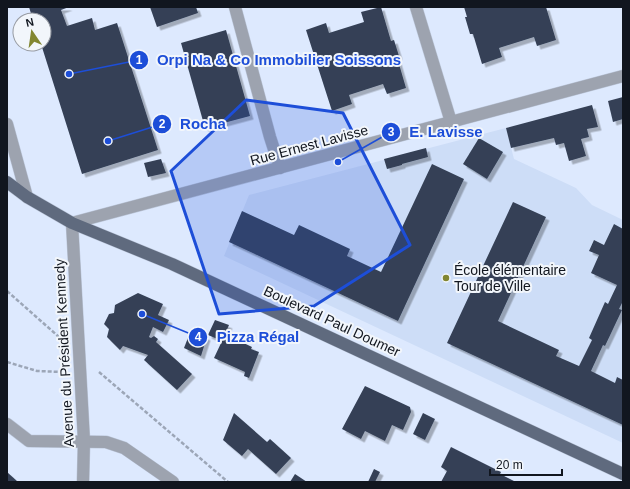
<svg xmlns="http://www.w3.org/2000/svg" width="630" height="489" font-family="Helvetica,sans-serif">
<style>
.built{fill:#cdddf7}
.building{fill:#354156;filter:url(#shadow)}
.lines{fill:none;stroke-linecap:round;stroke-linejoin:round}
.minor-casing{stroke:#bcc7da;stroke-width:13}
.major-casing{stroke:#bcc7da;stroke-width:13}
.path{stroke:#9ca6b7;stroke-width:2.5;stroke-dasharray:4 2;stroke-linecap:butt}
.minor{stroke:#9da3af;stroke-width:12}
.major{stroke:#5f6a7e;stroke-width:12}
.marked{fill:#1d4ed8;fill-opacity:0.2;stroke:#1d4ed8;stroke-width:3;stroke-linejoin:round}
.poi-dot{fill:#828631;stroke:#f2f6fb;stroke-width:1.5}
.labels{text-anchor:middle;stroke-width:4;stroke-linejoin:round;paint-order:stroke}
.street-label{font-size:14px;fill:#11161f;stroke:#f2f6fb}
.poi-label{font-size:14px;fill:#11161f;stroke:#f2f6fb;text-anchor:start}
.leader{fill:none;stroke:#1d4ed8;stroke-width:1.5}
.callout-dot{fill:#1d4ed8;stroke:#f2f6fb;stroke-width:1.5}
.mark-label{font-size:12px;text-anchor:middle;font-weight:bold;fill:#fff}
.callout-label{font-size:15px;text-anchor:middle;font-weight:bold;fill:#1d4ed8;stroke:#f2f6fb;stroke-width:4;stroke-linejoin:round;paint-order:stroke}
</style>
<defs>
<filter id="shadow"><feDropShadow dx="3.5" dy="3.5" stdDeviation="0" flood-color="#0004"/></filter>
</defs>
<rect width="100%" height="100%" fill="#dde9fe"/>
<path class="built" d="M 506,128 L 514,159 L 576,188 L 592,205 L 623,220 L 623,443 L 224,256 L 249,195 Z"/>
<g class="building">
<path d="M 29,7 L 69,7 L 61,10 L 67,26 L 92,18 L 95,30 L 117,23 L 158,150 L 82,174 L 41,44 L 44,44 L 44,20 L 33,20 Z"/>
<path d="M 150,7 L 196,7 L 198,13 L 157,27 Z"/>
<path d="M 381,7 L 391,41 L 394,40 L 399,56 L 397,57 L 406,88 L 387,94 L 383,84 L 349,95 L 352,104 L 332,111 L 306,30 L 326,23 L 329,33 L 364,22 L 361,12 Z"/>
<path d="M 464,7 L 546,7 L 556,40 L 537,46 L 534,37 L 499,48 L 502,57 L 482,64 L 473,34 L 470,34 L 465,17 L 467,17 Z"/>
<path d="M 226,30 L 250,116 L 205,128 L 181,43 Z"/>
<path d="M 623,97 L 623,119 L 613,122 L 608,101 Z"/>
<path d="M 592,105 L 598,127 L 587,129 L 589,137 L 581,139 L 586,156 L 569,161 L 564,143 L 556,145 L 554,138 L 511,148 L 506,128 Z"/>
<path d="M 479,138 L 503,152 L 487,179 L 463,164 Z"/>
<path d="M 426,148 L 428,157 L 402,164 L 402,165 L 387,169 L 384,159 Z"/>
<path d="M 161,159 L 166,173 L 148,177 L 144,163 Z"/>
<path d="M 432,164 L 464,179 L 398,321 L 229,242 L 242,211 L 294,235 L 299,225 L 350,249 L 347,256 L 381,272 Z"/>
<path d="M 513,202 L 546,217 L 498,321 L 559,350 L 556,356 L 579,366 L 592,340 L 589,338 L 605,302 L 608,304 L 617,285 L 591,273 L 599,255 L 589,251 L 594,240 L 604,245 L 614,224 L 623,229 L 623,301 L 619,309 L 622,310 L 605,346 L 603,345 L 591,371 L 615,383 L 617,377 L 623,380 L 623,425 L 447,343 Z"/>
<path d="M 138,293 L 163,304 L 158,315 L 169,320 L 163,332 L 153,327 L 149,337 L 151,338 L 154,336 L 158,339 L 156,342 L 192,374 L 177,390 L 144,360 L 148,355 L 123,346 L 120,350 L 107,337 L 109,329 L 104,324 L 109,314 L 114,313 L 115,305 Z"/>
<path d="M 215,320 L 229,325 L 225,334 L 252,347 L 251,349 L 259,352 L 249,378 L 244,376 L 245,372 L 214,358 L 222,341 L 208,335 Z"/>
<path d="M 191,330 L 207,337 L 201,356 L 184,348 Z"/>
<path d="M 365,386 L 410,407 L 411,412 L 403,430 L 392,425 L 385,441 L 365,431 L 361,439 L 342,429 Z"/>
<path d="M 234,413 L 267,442 L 270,439 L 291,458 L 276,474 L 248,449 L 242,456 L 223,440 Z"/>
<path d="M 423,413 L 435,419 L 425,440 L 413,434 Z"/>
<path d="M 451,447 L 501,472 L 500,474 L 516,482 L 441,482 L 447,471 L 441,467 Z"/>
<path d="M 374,469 L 380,472 L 375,482 L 368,482 Z"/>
<path d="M 7,472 L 18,482 L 7,482 Z"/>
<path d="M 295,474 L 307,482 L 290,482 Z"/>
</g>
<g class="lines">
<g class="minor-casing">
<g id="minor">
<path d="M 235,7 L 270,137 L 280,168"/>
<path d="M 416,7 L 451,122"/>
<path d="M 7,124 L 27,197"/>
<path d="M 7,424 L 29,441 L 106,442 L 124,448 L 173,482"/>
<path d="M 83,482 L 84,441 L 72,223 L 623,76"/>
</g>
</g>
<g class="major-casing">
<path id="major" d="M 7,182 L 27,197 L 72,223 L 172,264 L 623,474"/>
</g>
<g class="path">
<path d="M 7,291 L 59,337"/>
<path d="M 7,362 L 37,371 L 62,372"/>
<path d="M 99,372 L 228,482"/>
</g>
<use href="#minor" class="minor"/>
<use href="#major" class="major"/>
</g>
<path class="marked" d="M 246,100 L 343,113 L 410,245 L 314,306 L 219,314 L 171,171 Z"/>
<circle class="poi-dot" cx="446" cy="278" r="4"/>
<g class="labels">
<g class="street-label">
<text transform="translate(309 145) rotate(-15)" y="5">Rue Ernest Lavisse</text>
<text transform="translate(332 321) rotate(25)" y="5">Boulevard Paul Doumer</text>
<text transform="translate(64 353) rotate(-93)" y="5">Avenue du Président Kennedy</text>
</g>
<g class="poi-label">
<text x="454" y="275">École élémentaire<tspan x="454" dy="16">Tour de Ville</tspan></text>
</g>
</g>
<path class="leader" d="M69 74L139 60M108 141L162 124M338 162L391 132M142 314L198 337"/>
<g class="callout-dot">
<circle cx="69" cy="74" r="4"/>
<circle cx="108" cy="141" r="4"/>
<circle cx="338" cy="162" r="4"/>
<circle cx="142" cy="314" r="4"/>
<circle cx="139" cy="60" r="10"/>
<circle cx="162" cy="124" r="10"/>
<circle cx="391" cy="132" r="10"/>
<circle cx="198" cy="337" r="10"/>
</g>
<g class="mark-label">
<text x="139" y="64">1</text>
<text x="162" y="128">2</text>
<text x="391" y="136">3</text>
<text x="198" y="341">4</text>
</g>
<g class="callout-label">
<text x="279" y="65">Orpi Na &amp; Co Immobilier Soissons</text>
<text x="203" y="129">Rocha</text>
<text x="446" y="137">E. Lavisse</text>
<text x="258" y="342">Pizza Régal</text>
</g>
<rect width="630" height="489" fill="none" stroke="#11161f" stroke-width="16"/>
<g transform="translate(32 32) rotate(347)"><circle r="19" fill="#f2f6fb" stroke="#989ca3"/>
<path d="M0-3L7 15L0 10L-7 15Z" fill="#828631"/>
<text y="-6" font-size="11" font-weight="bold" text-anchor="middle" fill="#11161f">N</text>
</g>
<path d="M490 469v6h72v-6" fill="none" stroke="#11161f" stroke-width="2"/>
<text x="496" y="469" font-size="12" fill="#11161f" stroke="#f2f6fb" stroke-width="3" paint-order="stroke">20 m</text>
</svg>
